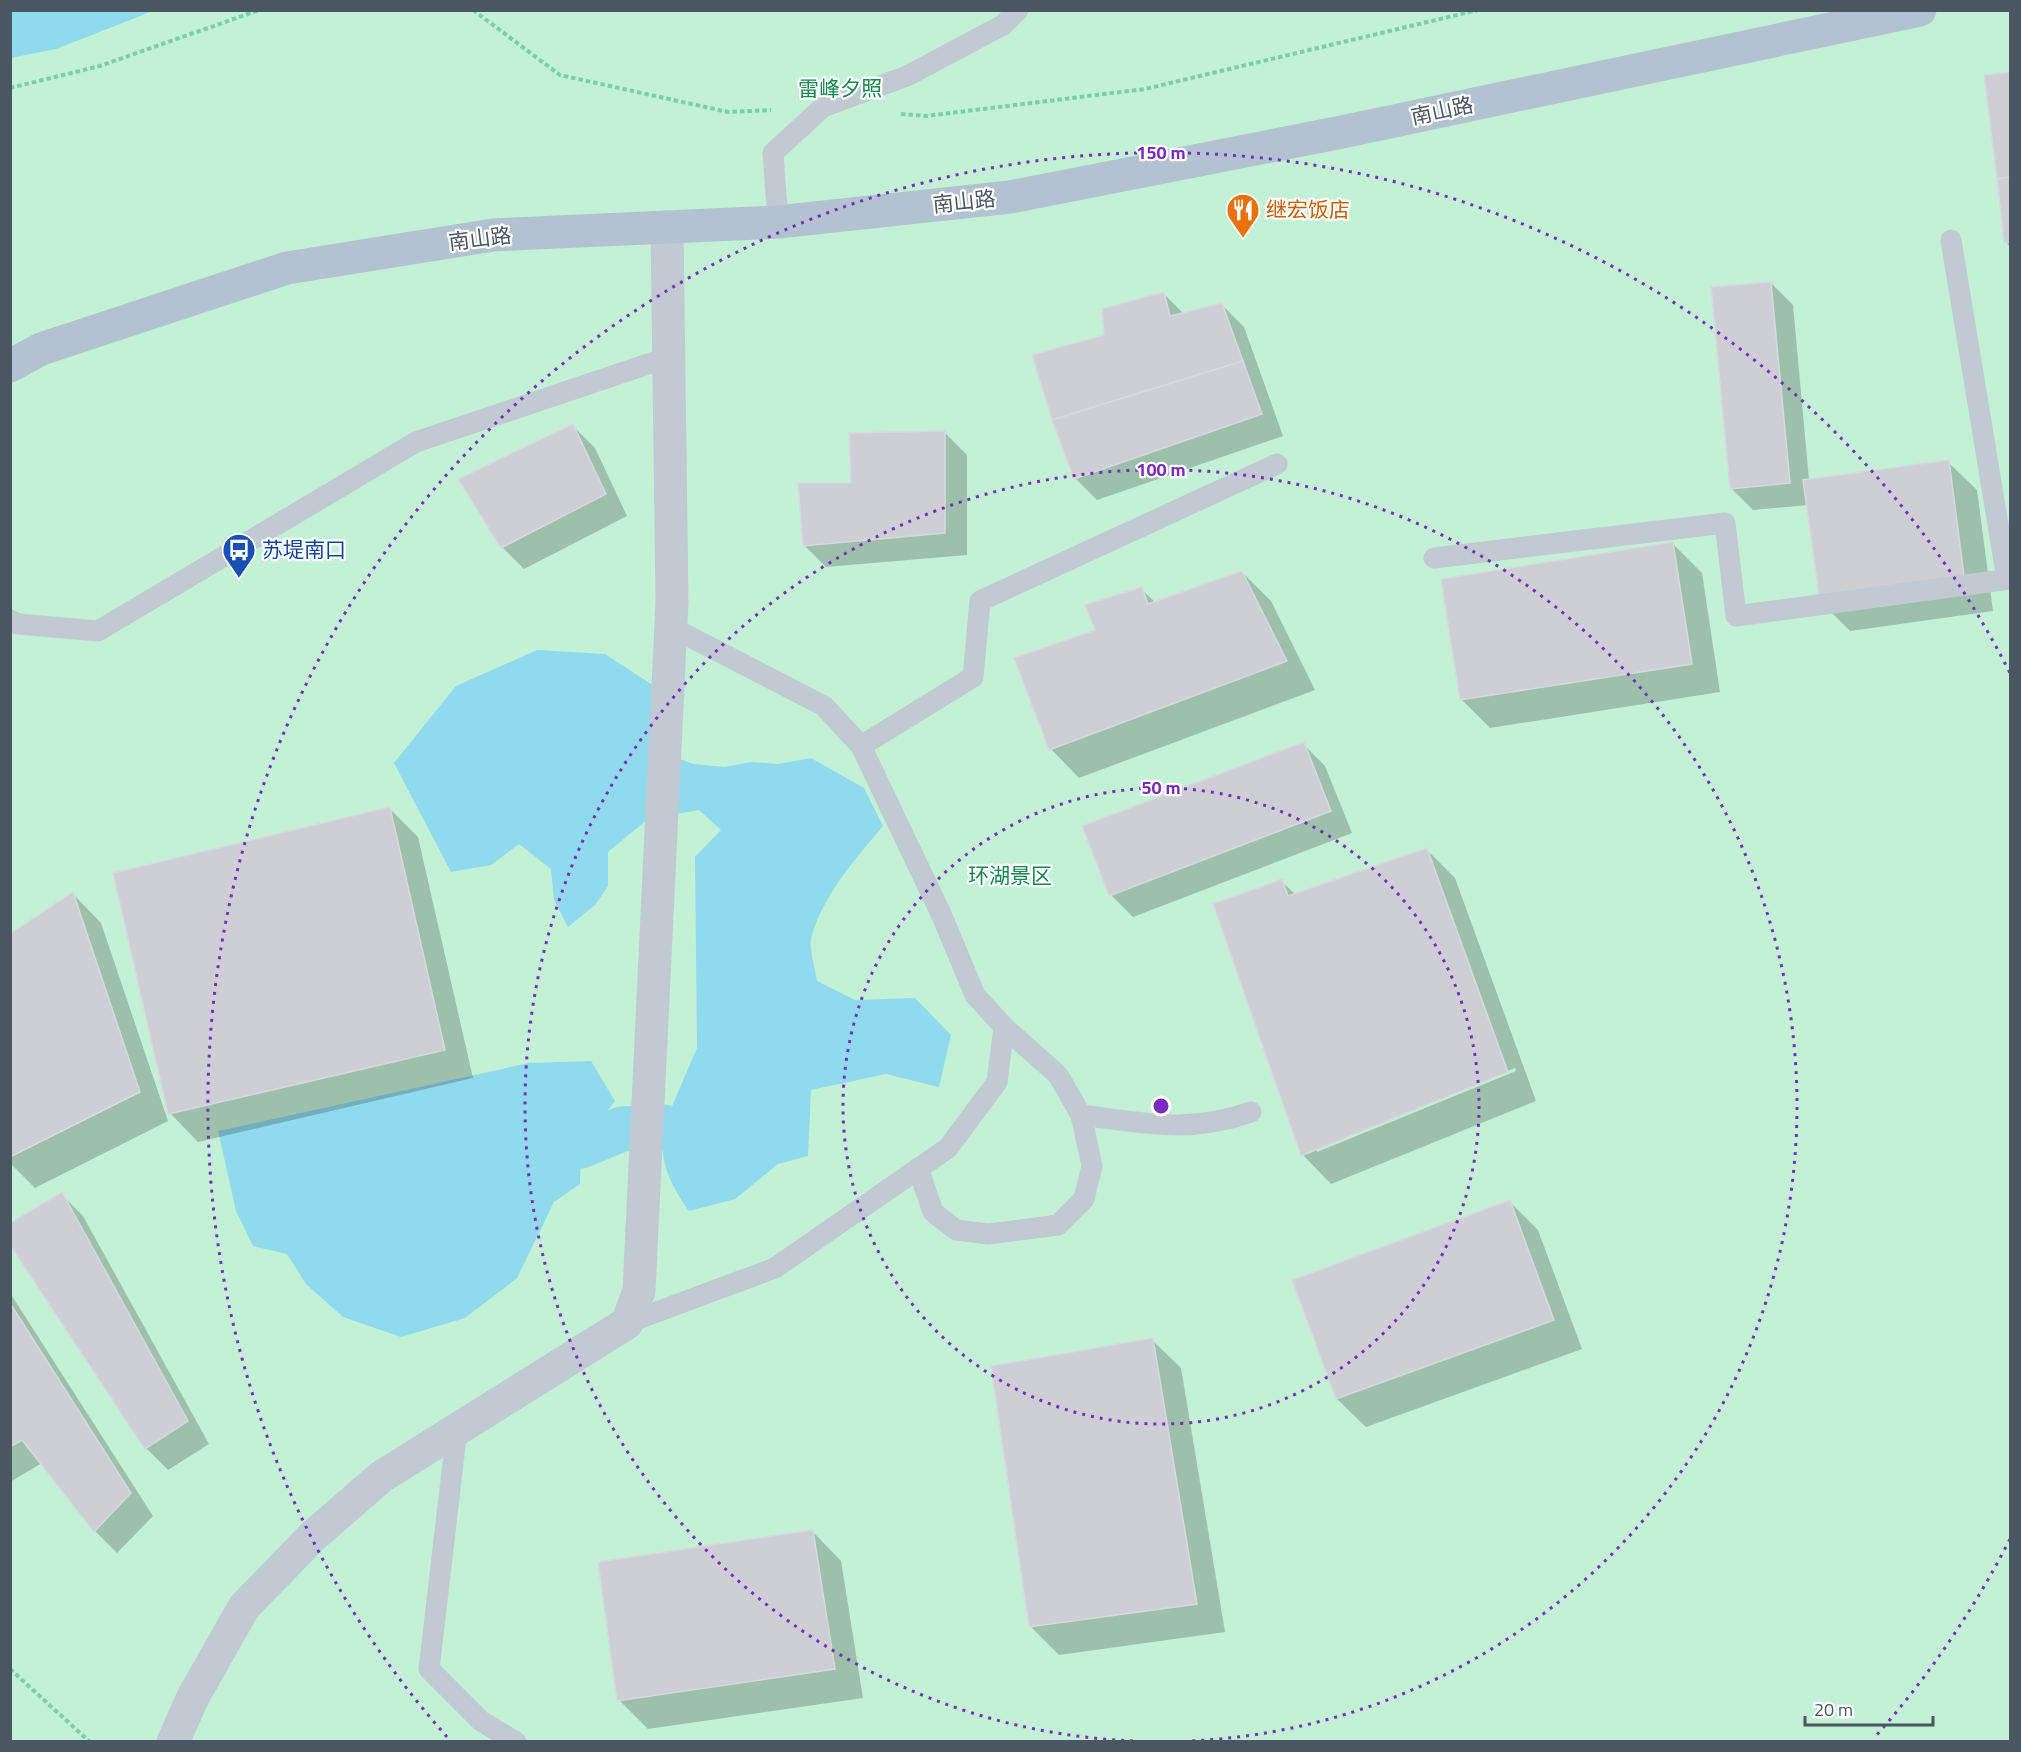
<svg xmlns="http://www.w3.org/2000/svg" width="2021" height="1752" font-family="'Titillium Web','Noto Sans SC',sans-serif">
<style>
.green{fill:#c3f1d5}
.water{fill:#90daee}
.shadow{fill:#0003;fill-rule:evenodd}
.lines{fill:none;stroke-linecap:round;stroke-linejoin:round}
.canal{stroke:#90daee;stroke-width:45}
.building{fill:#cdcfd5;stroke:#d7d9de;stroke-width:1.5}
.path{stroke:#7ad0a6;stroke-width:4;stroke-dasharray:4.5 3;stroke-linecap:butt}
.lane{stroke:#c1cad2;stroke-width:21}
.street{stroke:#c1cad2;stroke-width:33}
.primary{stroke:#b3c2d1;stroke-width:33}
.ring{fill:none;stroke:#7b2cbf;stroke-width:3;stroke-dasharray:3 6}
.labels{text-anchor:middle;stroke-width:4.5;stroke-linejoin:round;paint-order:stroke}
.park-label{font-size:21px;fill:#17864f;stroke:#fff}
.street-label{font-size:21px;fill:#4a5661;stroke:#fff}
.food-label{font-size:21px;fill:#c56008;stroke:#fff;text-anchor:start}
.transit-label{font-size:21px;fill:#164399;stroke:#fff;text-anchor:start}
.centre{fill:#7b2cbf;stroke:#fff;stroke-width:3}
.ring-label{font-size:18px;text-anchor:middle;font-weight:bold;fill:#7b2cbf;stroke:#fff;stroke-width:4.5;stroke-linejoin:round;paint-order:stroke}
</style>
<rect width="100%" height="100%" fill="#f5f3f3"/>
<rect class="green" x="11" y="11" width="1999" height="1730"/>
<g class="water">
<path d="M 11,10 L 153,10 L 153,11 L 56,49 L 11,58 Z"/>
<path d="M 537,650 L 605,654 L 660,690 L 659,751 L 693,764 L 725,767 L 751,762 L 778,764 L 811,758 L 864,788 L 883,826 C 856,858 824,894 812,935 C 808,947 815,968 817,981 L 855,1000 L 915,998 L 951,1035 L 939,1087 L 886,1074 L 811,1090 L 808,1156 L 778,1164 L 735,1199 L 689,1211 C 670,1184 659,1162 663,1127 L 697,1048 L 695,857 L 721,830 L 699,810 L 648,819 L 608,852 L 608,886 L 595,905 L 568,927 L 554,900 L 551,869 L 519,844 L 491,865 L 451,872 L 394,763 L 456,686 Z"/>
<path d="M 591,1061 L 615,1101 L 581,1146 L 580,1184 L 554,1202 L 517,1278 L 465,1318 L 401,1337 L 343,1317 L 306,1284 L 287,1254 L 253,1246 L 236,1211 L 218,1131 L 529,1063 Z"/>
</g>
<g class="shadow">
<path d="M 2010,74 L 2010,247 L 2006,242 L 1986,77 Z"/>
<path d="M 1771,283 L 1793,305 L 1809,480 L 1948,462 L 1977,490 L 1993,611 L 1850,631 L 1821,602 L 1808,505 L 1753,510 L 1731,488 Z"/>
<path d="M 1163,293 L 1184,314 L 1222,305 L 1244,327 L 1283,436 L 1097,500 L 1075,478 L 1106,336 Z"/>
<path d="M 573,426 L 595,448 L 627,516 L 524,569 L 502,547 Z"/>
<path d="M 945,433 L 967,455 L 967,555 L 826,567 L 804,545 L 853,485 Z"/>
<path d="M 1673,544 L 1702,573 L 1720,692 L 1490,728 L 1461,699 Z"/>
<path d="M 1242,572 L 1271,601 L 1315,690 L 1079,778 L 1051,749 L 1097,631 L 1141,589 L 1156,603 Z"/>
<path d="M 1303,744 L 1325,766 L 1352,833 L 1133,917 L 1111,895 Z"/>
<path d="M 389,808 L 418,837 L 473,1078 L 198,1142 L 170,1113 Z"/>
<path d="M 1426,849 L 1455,878 L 1536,1101 L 1331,1184 L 1303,1155 L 1215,905 L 1281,881 L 1296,895 ZM 1515,1068 L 1516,1071 L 1317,1152 L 1317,1148 Z"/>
<path d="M 73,894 L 101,923 L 168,1121 L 35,1188 L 10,1163 L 10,936 Z"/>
<path d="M 61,1194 L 83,1216 L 209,1444 L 168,1470 L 146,1448 L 10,1242 Z"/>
<path d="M 1510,1202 L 1538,1230 L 1582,1349 L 1366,1427 L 1337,1399 Z"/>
<path d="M 10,1293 L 153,1516 L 117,1553 L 95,1531 L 42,1463 L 10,1482 Z"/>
<path d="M 1152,1340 L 1181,1368 L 1225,1632 L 1059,1655 L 1030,1626 Z"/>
<path d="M 813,1532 L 841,1561 L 863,1698 L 648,1729 L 619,1700 Z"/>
</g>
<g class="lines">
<path class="canal" d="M 581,1146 L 622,1129 L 663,1127"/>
</g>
<g class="building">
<path d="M 2010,72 L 2010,177 L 1997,179 L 1984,75 Z"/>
<path d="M 2010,177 L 2010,242 L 2004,243 L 1997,179 Z"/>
<path d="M 1771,282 L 1790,483 L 1730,489 L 1711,287 Z"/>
<path d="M 1164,292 L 1170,316 L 1222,303 L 1243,361 L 1052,420 L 1032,355 L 1104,335 L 1102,309 Z"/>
<path d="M 1243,361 L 1262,414 L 1074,479 L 1052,420 Z"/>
<path d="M 573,424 L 606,494 L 501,548 L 458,479 Z"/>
<path d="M 945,431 L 945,533 L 803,546 L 798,483 L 851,483 L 849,433 Z"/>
<path d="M 1949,460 L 1965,583 L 1820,602 L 1803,480 Z"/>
<path d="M 1673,542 L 1692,664 L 1460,700 L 1441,579 Z"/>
<path d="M 1242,571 L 1287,661 L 1049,750 L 1014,658 L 1095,630 L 1085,605 L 1142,587 L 1148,604 Z"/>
<path d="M 1304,742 L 1331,811 L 1109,896 L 1082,826 Z"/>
<path d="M 390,807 L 445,1050 L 168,1114 L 113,873 Z"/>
<path d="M 1427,848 L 1508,1072 L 1301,1156 L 1213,904 L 1282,879 L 1288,896 Z"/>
<path d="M 73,892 L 140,1092 L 10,1157 L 10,934 Z"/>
<path d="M 62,1192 L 188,1421 L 145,1449 L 10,1245 L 10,1223 Z"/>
<path d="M 1510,1200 L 1554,1320 L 1336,1399 L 1292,1280 Z"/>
<path d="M 10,1303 L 131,1493 L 94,1532 L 22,1440 L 10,1447 Z"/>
<path d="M 1153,1338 L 1197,1604 L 1029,1627 L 991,1366 Z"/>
<path d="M 813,1530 L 835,1669 L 617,1701 L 598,1562 Z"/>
</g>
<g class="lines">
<g class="path">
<path d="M 473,10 L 560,75 L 728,112 L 771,110"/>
<path d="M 10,88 L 100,66 L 259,10"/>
<path d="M 901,114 L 926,116 L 1145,89 L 1478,10"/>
<path d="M 10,1669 L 90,1742"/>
</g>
<g class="lane">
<path d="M 778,222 L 773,153 L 823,107 L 907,76 L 1003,25 L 1018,10"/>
<path d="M 1951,240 L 2007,579"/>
<path d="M 1434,558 L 1725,523 L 1736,616 L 2010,579"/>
<path d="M 10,620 L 18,624 L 98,631 L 416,442 L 669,357"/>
<path d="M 861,746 L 973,677 L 980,601 L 1277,464"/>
<path d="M 1081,1115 C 1146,1123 1188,1134 1251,1112"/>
<path d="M 918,1168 L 933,1212 L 956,1230 L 989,1234 L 1058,1225 L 1084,1199 L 1092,1166 L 1081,1115 L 1058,1075 L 1004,1027"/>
<path d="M 627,1323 L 775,1268 L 948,1148 L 997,1082 L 1004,1027 L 975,995 L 942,916 L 861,746 L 824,706 L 671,627"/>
<path d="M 457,1429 L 429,1669 L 481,1721 L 516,1742"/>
</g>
<path class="street" d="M 173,1742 L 193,1697 L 244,1607 L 312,1537 L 381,1477 L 627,1323 L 639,1291 L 672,602 L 667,227"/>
<path class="primary" d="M 10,366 L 41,349 L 287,268 L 493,235 L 778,222 L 1010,197 L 1342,132 L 1920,10"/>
</g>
<g class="ring">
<circle cx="1161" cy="1106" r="318"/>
<path d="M1133 1741A636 636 0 1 1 1189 1741"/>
<path d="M2010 1539A953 953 0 0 1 1875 1737M447 1737A953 953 0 1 1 2010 673"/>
</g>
<defs>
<g id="restaurant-pin" transform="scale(1.725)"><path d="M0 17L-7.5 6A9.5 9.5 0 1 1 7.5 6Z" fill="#e8710a" stroke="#fff"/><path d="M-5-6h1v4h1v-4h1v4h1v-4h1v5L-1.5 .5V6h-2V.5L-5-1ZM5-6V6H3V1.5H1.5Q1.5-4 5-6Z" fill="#fff"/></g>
<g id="bus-pin" transform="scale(1.725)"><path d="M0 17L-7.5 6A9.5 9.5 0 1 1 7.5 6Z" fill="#1a4fb4" stroke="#fff"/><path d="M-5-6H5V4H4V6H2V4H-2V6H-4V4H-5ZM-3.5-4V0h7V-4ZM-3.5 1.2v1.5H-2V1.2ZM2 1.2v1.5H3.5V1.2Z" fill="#fff"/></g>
</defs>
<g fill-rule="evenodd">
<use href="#restaurant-pin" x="1243" y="210"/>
<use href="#bus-pin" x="239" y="550"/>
</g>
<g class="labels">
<g class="park-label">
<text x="840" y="96">雷峰夕照</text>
<text x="1010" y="883">环湖景区</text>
</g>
<g class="street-label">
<text transform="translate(1442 111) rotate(-12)" y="7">南山路</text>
<text transform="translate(964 202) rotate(-6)" y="7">南山路</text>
<text transform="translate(480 239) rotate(-7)" y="7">南山路</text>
</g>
<g class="food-label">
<text x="1266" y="217">继宏饭店</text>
</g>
<g class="transit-label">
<text x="262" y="557">苏堤南口</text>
</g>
</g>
<circle cx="1161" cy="1106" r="9" class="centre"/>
<g class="ring-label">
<text x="1161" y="159">150 m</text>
<text x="1161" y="476">100 m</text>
<text x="1161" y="794">50 m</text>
</g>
<rect width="2021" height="1752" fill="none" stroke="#4a5661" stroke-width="24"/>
<path d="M1805 1716v9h128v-9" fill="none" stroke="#4a5661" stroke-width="3"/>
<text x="1814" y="1716" font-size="18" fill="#4a5661" stroke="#ffffff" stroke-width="4.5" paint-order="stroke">20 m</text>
</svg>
